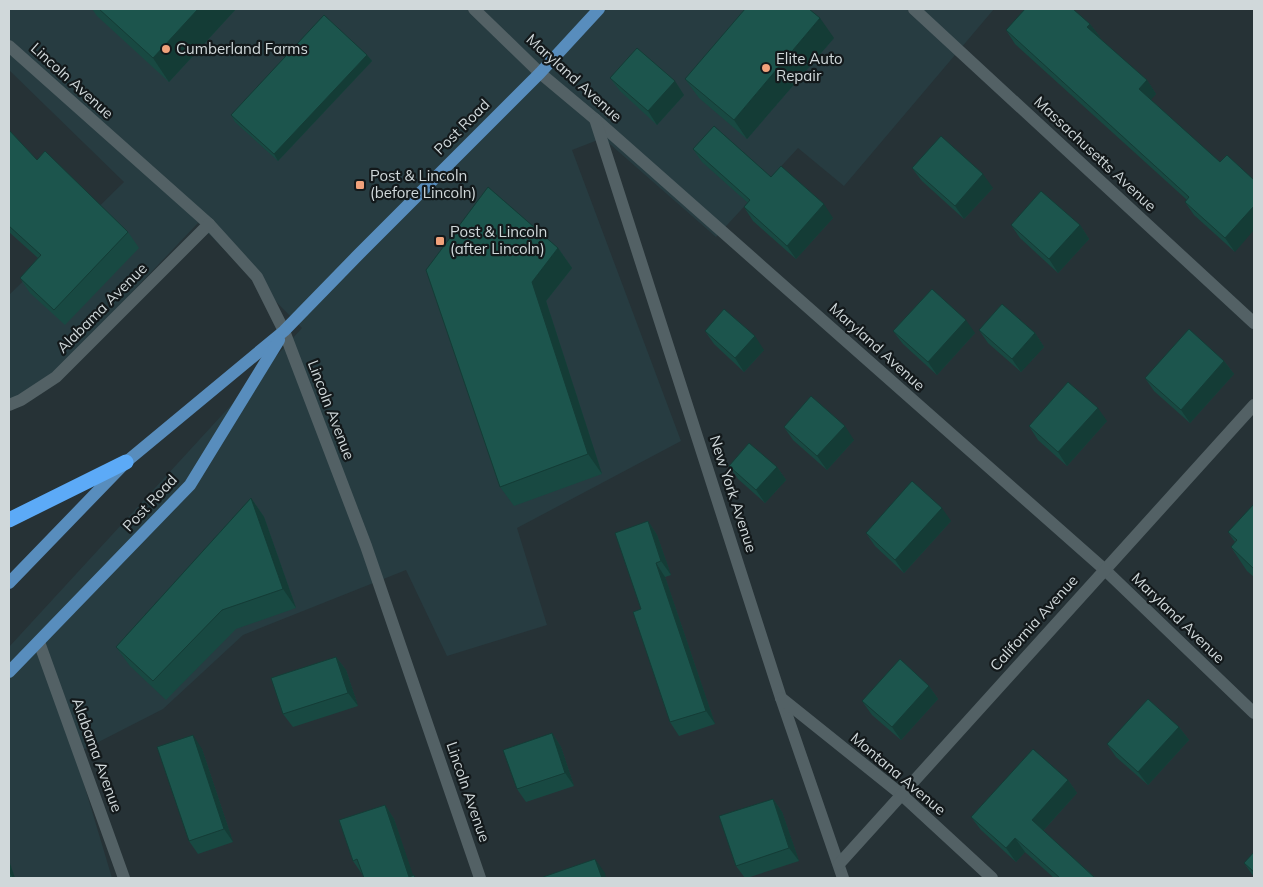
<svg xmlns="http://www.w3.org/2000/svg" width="1263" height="887" font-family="Mulish,sans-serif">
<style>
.built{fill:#273c41}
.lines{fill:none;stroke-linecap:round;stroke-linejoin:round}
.minor{stroke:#536165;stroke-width:12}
.tertiary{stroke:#536165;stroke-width:12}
.primary{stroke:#588dbd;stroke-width:12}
.motorway{stroke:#5caaf7;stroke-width:15}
.wall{fill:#184942}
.shaded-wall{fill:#143c36}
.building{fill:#1c554d;stroke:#143c36}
.poi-dot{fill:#f1a27b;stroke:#13191b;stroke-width:2}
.labels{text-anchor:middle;stroke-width:4.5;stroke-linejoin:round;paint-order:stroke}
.poi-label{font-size:15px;fill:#d0d8da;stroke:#13191b;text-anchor:start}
.street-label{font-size:15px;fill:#d0d8da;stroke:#13191b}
</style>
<rect width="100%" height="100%" fill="#263236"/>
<path class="built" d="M 9,9 L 994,9 L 844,186 L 798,148 L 716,237 L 603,138 L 572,150 L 681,441 L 517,528 L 547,625 L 447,656 L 406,570 L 243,635 L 163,709 L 75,754 L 112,878 L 9,878 L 9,647 L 302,328 L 198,223 L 36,393 L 9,399 L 9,295 L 124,182 L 9,70 Z"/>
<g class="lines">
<g class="minor">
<path d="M 474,9 L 540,73 L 595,119 L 1104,569 L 1254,713"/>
<path d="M 914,9 L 1254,323"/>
<path d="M 9,46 L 209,224 L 257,277 L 284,331"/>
<path d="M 595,119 L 781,698 L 843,878"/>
<path d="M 9,405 L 21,400 L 56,377 L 209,224"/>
<path d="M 39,642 L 124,878"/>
<path d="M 781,698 L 902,795 L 992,878"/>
<path d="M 839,864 L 1254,405"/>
</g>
<path class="tertiary" d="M 284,331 L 366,546 L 480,878"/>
<g class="primary">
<path d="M 9,583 L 126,462 L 284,331 L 357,256 L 540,73 L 599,9"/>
<path d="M 9,672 L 190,485 L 279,340"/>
</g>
<path class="motorway" d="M 9,520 L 126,462"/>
</g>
<g class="wall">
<path d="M 92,9 L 236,9 L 169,82 L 97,16 Z"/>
<path d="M 1090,24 L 1100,37 L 1099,38 L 1147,80 L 1156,94 L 1151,99 L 1235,252 L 1194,215 L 1185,202 L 1187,200 L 1015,44 L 1006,30 Z"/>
<path d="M 834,38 L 747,139 L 699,98 L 685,79 Z"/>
<path d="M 367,55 L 372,61 L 278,161 L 235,122 L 231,115 Z"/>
<path d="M 610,78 L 684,95 L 657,125 L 620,91 Z"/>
<path d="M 9,130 L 37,160 L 128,232 L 139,248 L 65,325 L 30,293 L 20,278 L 38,258 L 9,232 Z"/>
<path d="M 693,149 L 771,177 L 833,218 L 796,259 L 753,221 L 744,207 L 748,203 L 702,162 Z"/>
<path d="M 912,168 L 993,188 L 964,219 L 922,181 Z"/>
<path d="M 1011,225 L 1080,225 L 1089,239 L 1058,273 L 1020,238 Z"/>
<path d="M 558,248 L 572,268 L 546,301 L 602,474 L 514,506 L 500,487 Z"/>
<path d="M 979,330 L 1035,333 L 1044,347 L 1021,372 L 988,343 Z"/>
<path d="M 705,331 L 764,350 L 744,372 L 714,344 Z"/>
<path d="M 893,331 L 975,333 L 937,375 L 903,344 Z"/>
<path d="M 1224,361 L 1234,374 L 1190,423 L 1154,391 L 1145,378 Z"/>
<path d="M 1107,421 L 1067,466 L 1038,440 L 1029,426 Z"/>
<path d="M 784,427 L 854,440 L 827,470 L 793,440 Z"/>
<path d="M 729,466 L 777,467 L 786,480 L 765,503 L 738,479 Z"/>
<path d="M 251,498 L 264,517 L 296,608 L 236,629 L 166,700 L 130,666 L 116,647 Z"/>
<path d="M 1254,504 L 1254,577 L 1247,571 L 1231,547 L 1235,542 L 1228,532 Z"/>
<path d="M 648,521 L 657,535 L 671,575 L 665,577 L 715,724 L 679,736 L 670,722 L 641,609 Z"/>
<path d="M 951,521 L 904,573 L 875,546 L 866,533 Z"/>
<path d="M 336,657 L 346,670 L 358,706 L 293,727 L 283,714 Z"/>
<path d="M 929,686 L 938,699 L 901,740 L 872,715 L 862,701 Z"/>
<path d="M 1179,727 L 1189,740 L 1148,785 L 1116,757 L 1107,744 Z"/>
<path d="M 552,733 L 561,747 L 574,786 L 526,802 L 517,789 Z"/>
<path d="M 202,749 L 233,842 L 198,854 L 189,841 Z"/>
<path d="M 1068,780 L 1077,793 L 1043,831 L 1096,878 L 1054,878 L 1025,852 L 1016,862 L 981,830 L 971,817 Z"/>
<path d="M 773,799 L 782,812 L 799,861 L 747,878 L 745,878 L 736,866 Z"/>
<path d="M 385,805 L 394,819 L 413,876 L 416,878 L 364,878 L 362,874 L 353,861 Z"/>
<path d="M 1254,852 L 1254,877 L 1244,863 Z"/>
<path d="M 9,861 L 15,878 L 9,878 Z"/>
</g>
<g class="shaded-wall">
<path d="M 198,9 L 236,9 L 169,82 L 153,58 Z"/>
<path d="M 820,18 L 834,38 L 747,139 L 734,120 Z"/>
<path d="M 1090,24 L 1100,37 L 1097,41 L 1087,27 Z"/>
<path d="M 367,55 L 372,61 L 278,161 L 274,154 Z"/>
<path d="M 1147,80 L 1156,94 L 1149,102 L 1139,89 Z"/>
<path d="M 675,81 L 684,95 L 657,125 L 648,111 Z"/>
<path d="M 983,174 L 993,188 L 964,219 L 955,206 Z"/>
<path d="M 824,204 L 833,218 L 796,259 L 787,246 Z"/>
<path d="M 1254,206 L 1254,230 L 1235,252 L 1225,238 Z"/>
<path d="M 1080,225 L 1089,239 L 1058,273 L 1049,259 Z"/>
<path d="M 558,248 L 572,268 L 546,301 L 602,474 L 588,454 L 532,282 Z"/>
<path d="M 966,320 L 975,333 L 937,375 L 928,362 Z"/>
<path d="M 1035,333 L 1044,347 L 1021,372 L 1012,359 Z"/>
<path d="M 755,336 L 764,350 L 744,372 L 735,358 Z"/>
<path d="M 1224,361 L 1234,374 L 1190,423 L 1181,410 Z"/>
<path d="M 1098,408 L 1107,421 L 1067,466 L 1058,452 Z"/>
<path d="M 845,426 L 854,440 L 827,470 L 817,456 Z"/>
<path d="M 777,467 L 786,480 L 765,503 L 756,490 Z"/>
<path d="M 251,498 L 264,517 L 296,608 L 283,589 Z"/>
<path d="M 942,508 L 951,521 L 904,573 L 895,560 Z"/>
<path d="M 648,521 L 657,535 L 671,575 L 661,561 Z"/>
<path d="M 656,563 L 665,577 L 715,724 L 706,711 Z"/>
<path d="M 336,657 L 346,670 L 358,706 L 348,693 Z"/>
<path d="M 929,686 L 938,699 L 901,740 L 892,727 Z"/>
<path d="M 1179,727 L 1189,740 L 1148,785 L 1138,772 Z"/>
<path d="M 552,733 L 561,747 L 574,786 L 565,773 Z"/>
<path d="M 193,735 L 202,749 L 233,842 L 224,829 Z"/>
<path d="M 1068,780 L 1077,793 L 1041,833 L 1032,820 Z"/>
<path d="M 773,799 L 782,812 L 799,861 L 789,848 Z"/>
<path d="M 385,805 L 394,819 L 414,878 L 409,877 Z"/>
<path d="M 1015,838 L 1025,852 L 1016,862 L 1006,848 Z"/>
<path d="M 595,859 L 605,873 L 606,878 L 602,878 Z"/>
<path d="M 9,861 L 15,878 L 13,878 L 9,872 Z"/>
</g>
<g class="building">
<path d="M 99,9 L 198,9 L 153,58 Z"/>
<path d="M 745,9 L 809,9 L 820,18 L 734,120 L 685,79 Z"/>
<path d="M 1025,9 L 1073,9 L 1090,24 L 1087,27 L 1147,80 L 1139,89 L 1220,162 L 1227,155 L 1254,180 L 1254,206 L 1225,238 L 1185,202 L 1189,197 L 1006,30 Z"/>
<path d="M 324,15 L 367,55 L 274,154 L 231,115 Z"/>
<path d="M 637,48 L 675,81 L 648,111 L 610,78 Z"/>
<path d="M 714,126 L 771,177 L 781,166 L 824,204 L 787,246 L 744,207 L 750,200 L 693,149 Z"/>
<path d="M 9,130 L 37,160 L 45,151 L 128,232 L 54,310 L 20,278 L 41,255 L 9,226 Z"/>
<path d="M 941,136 L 983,174 L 955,206 L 912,168 Z"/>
<path d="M 488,187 L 558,248 L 532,282 L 588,454 L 500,487 L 426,270 Z"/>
<path d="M 1041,191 L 1080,225 L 1049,259 L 1011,225 Z"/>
<path d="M 932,289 L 966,320 L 928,362 L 893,331 Z"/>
<path d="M 1002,304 L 1035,333 L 1012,359 L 979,330 Z"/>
<path d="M 724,309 L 755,336 L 735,358 L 705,331 Z"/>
<path d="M 1189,329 L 1224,361 L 1181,410 L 1145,378 Z"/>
<path d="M 1068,382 L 1098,408 L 1058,452 L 1029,426 Z"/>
<path d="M 811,396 L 845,426 L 817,456 L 784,427 Z"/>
<path d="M 749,443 L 777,467 L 756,490 L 729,466 Z"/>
<path d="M 912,481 L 942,508 L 895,560 L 866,533 Z"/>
<path d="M 251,498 L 283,589 L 222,610 L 153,681 L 116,647 Z"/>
<path d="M 1254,504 L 1254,569 L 1231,547 L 1237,540 L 1228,532 Z"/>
<path d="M 648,521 L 661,561 L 656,563 L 706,711 L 670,722 L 633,612 L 641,609 L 615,533 Z"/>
<path d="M 336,657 L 348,693 L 283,714 L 271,678 Z"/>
<path d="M 900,659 L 929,686 L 892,727 L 862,701 Z"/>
<path d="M 1148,699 L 1179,727 L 1138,772 L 1107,744 Z"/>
<path d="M 552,733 L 565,773 L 517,789 L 503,750 Z"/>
<path d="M 193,735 L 224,829 L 189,841 L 157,747 Z"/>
<path d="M 1033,749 L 1068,780 L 1032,820 L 1095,878 L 1060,878 L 1015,838 L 1006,848 L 971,817 Z"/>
<path d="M 773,799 L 789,848 L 736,866 L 719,816 Z"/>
<path d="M 385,805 L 409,877 L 414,875 L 415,878 L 364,878 L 357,859 L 353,861 L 339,820 Z"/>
<path d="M 1254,852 L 1254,872 L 1244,863 Z"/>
<path d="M 595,859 L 602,878 L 543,878 L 543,877 Z"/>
</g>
<g class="poi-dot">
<circle cx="166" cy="49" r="5"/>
<circle cx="766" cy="68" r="5"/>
<rect x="355" y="180" width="10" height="10" rx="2.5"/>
<rect x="435" y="236" width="10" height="10" rx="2.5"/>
</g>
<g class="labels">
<g class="poi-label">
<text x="176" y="54">Cumberland Farms</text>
<text x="776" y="64">Elite Auto<tspan x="776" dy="17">Repair</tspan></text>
<text x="370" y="181">Post &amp; Lincoln<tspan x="370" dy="17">(before Lincoln)</tspan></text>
<text x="450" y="237">Post &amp; Lincoln<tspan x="450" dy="17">(after Lincoln)</tspan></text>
</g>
<g class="street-label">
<text transform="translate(574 78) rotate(42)" y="5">Maryland Avenue</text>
<text transform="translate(72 81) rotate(42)" y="5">Lincoln Avenue</text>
<text transform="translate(462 127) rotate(-45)" y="5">Post Road</text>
<text transform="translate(1095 154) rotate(43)" y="5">Massachusetts Avenue</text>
<text transform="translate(102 308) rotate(-45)" y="5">Alabama Avenue</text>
<text transform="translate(877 347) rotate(42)" y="5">Maryland Avenue</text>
<text transform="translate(331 410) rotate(69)" y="5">Lincoln Avenue</text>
<text transform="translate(733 494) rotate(72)" y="5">New York Avenue</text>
<text transform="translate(150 503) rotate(-47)" y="5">Post Road</text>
<text transform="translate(1178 618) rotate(44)" y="5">Maryland Avenue</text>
<text transform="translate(1034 623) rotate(-48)" y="5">California Avenue</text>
<text transform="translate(97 755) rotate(70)" y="5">Alabama Avenue</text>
<text transform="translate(898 774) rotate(40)" y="5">Montana Avenue</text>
<text transform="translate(468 792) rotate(71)" y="5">Lincoln Avenue</text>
</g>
</g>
<rect width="1263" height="887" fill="none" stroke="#d0d8da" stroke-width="20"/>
</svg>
